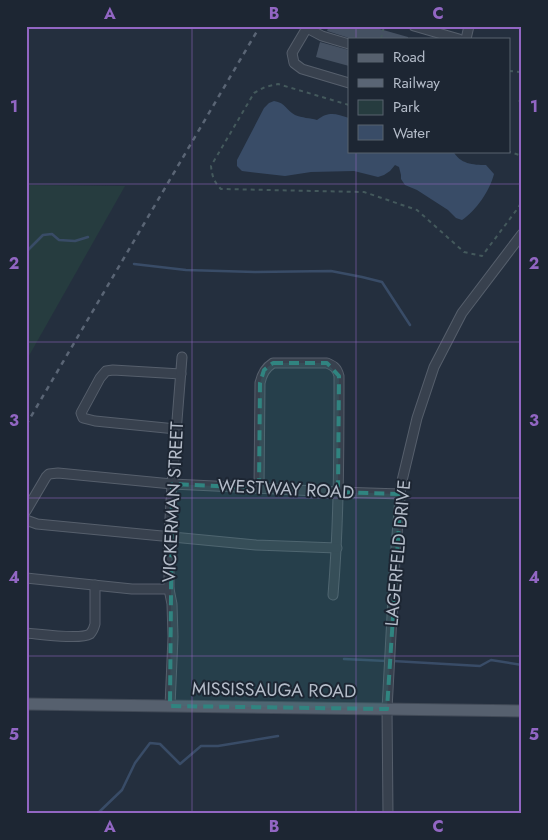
<svg xmlns="http://www.w3.org/2000/svg" width="548" height="840" font-family="Jost,sans-serif">
<style>
.green{fill:#263c3f}
.water{fill:#394c67}
.lines{fill:none;stroke-linecap:round;stroke-linejoin:round}
.stream{stroke:#394c67;stroke-width:2.5}
.building{fill:#455162}
.minor-casing{stroke:#565f6c;stroke-width:11}
.major-casing{stroke:#414a57;stroke-width:13}
.path{stroke:#44595c;stroke-width:2;stroke-dasharray:4 4;stroke-linecap:butt}
.minor{stroke:#38414e;stroke-width:9}
.major{stroke:#56606e;stroke-width:11}
.rail{stroke:#5a6575;stroke-width:2.5;stroke-dasharray:5 5;stroke-linecap:butt}
.marked{fill:#308480;fill-opacity:0.2;stroke:#308480;stroke-width:4;stroke-dasharray:10 6;stroke-linejoin:round}
.grid{fill:none;stroke:#9266c3;stroke-width:1;stroke-opacity:0.55}
.labels{text-anchor:middle;stroke-width:4;stroke-linejoin:round;paint-order:stroke}
.street-label{font-size:18px;fill:#b4bcc9;stroke:#1d2633}
.neatline{fill:none;stroke:#9266c3;stroke-width:2}
.grid-label{font-size:16px;text-anchor:middle;font-weight:bold;fill:#9266c3}
</style>
<rect width="100%" height="100%" fill="#242f3e"/>
<path class="green" d="M 26,185 L 125,186 L 26,361 Z"/>
<path class="water" d="M 274,101 C 286,103 286,110 295,115 C 302,118 310,118 317,120 C 329,111 336,114 349,118 L 349,151 L 453,151 C 460,164 473,165 486,165 L 494,174 C 490,190 476,211 462,220 L 456,218 L 448,210 L 417,190 L 405,185 L 401,179 L 401,175 L 399,167 L 395,165 L 390,171 L 384,175 L 378,177 L 354,171 L 311,172 L 285,176 L 242,171 L 237,166 L 237,160 L 264,108 L 269,103 Z"/>
<g class="lines">
<g class="stream">
<path d="M 26,252 L 43,235 L 52,234 L 59,240 L 75,241 L 88,237"/>
<path d="M 134,264 L 186,270 L 255,272 L 331,271 L 362,277 L 382,282 L 410,325"/>
<path d="M 344,659 L 387,661"/>
<path d="M 393,661 L 480,666 L 491,660 L 522,665"/>
<path d="M 97,814 L 122,790 L 135,763 L 150,743 L 160,744 L 180,764 L 201,746 L 218,746 L 278,736"/>
</g>
</g>
<g class="building">
<path d="M 329,26 L 369,26 L 408,37 L 408,39 L 352,39 L 327,31 Z"/>
<path d="M 320,42 L 349,50 L 349,66 L 316,57 Z"/>
</g>
<g class="lines">
<g class="minor-casing">
<g id="minor">
<path d="M 308,26 L 292,53 L 294,63 L 302,69 L 349,83"/>
<path d="M 414,26 L 459,39"/>
<path d="M 307,28 L 322,36 L 349,44"/>
<path d="M 466,39 L 469,26"/>
<path d="M 176,429 L 95,421 L 83,418 L 81,413 L 100,378 L 106,371 L 113,370 L 181,374"/>
<path d="M 259,488 L 260,383 C 262,374 265,368 273,363 L 327,363 C 334,366 337,368 339,376 C 339,449 339,522 333,595"/>
<path d="M 26,511 L 46,477 L 49,474 L 58,473 L 172,484 L 338,492 L 401,494"/>
<path d="M 26,520 L 37,524 L 256,545 L 337,548"/>
<path d="M 26,578 L 132,589 L 169,589"/>
<path d="M 26,633 C 39,634 80,640 90,634 C 93,631 94,628 95,624 L 95,585"/>
<path d="M 170,706 L 173,637 L 172,604 L 169,589 L 169,536 L 172,484 L 182,357"/>
<path d="M 388,814 L 387,709 L 395,560 L 401,485 L 417,418 L 434,367 L 462,313 L 522,234"/>
</g>
</g>
<g class="major-casing">
<path id="major" d="M 26,704 L 522,711"/>
</g>
<g class="path">
<path d="M 381,39 L 384,26"/>
<path d="M 509,71 L 520,72"/>
<path d="M 522,80 L 520,81 L 522,87"/>
<path d="M 522,94 L 518,100 L 522,102"/>
<path d="M 349,105 L 278,84 L 265,87 L 254,93 L 211,166 C 212,176 214,182 221,189 L 364,192 L 417,210 L 464,252 L 482,256 L 518,208 L 522,201"/>
<path d="M 507,151 L 522,156"/>
</g>
<use href="#minor" class="minor"/>
<use href="#major" class="major"/>
<path class="rail" d="M 26,425 L 260,26"/>
</g>
<path class="marked" d="M 273,363 L 327,363 L 339,376 L 338,492 L 401,494 L 387,709 L 170,706 L 172,484 L 259,488 L 260,383 L 264,370 Z"/>
<path class="grid" d="M 192,26 L 192,814M 356,26 L 356,39M 356,151 L 356,814M 26,184 L 522,184M 26,342 L 522,342M 26,498 L 522,498M 26,656 L 522,656"/>
<g class="labels">
<g class="street-label">
<text transform="translate(286 489) rotate(3)" y="6">WESTWAY ROAD</text>
<text transform="translate(173 502) rotate(-87)" y="6">VICKERMAN STREET</text>
<text transform="translate(398 553) rotate(-85)" y="6">LAGERFELD DRIVE</text>
<text transform="translate(274 690) rotate(1)" y="6">MISSISSAUGA ROAD</text>
</g>
</g>
<rect width="548" height="840" fill="none" stroke="#1d2633" stroke-width="55"/>
<rect x="348" y="38" width="162" height="115" fill="#1d2633" stroke="#59626f"/>
<rect x="358" y="54" width="25" height="8" fill="#56606e" stroke="#59626f"/>
<text x="393" y="62" font-size="15" fill="#b4bcc9">Road</text>
<rect x="358" y="79" width="25" height="8" fill="#5a6575" stroke="#59626f"/>
<text x="393" y="88" font-size="15" fill="#b4bcc9">Railway</text>
<rect x="358" y="100" width="25" height="15" fill="#263c3f" stroke="#59626f"/>
<text x="393" y="112" font-size="15" fill="#b4bcc9">Park</text>
<rect x="358" y="125" width="25" height="15" fill="#394c67" stroke="#59626f"/>
<text x="393" y="138" font-size="15" fill="#b4bcc9">Water</text>
<rect x="28" y="28" width="492" height="784" class="neatline"/>
<g class="grid-label">
<text x="110" y="19">A</text>
<text x="274" y="19">B</text>
<text x="438" y="19">C</text>
<text x="14" y="112">1</text>
<text x="534" y="112">1</text>
<text x="14" y="269">2</text>
<text x="534" y="269">2</text>
<text x="14" y="426">3</text>
<text x="534" y="426">3</text>
<text x="14" y="583">4</text>
<text x="534" y="583">4</text>
<text x="14" y="740">5</text>
<text x="534" y="740">5</text>
<text x="110" y="832">A</text>
<text x="274" y="832">B</text>
<text x="438" y="832">C</text>
</g>
</svg>
